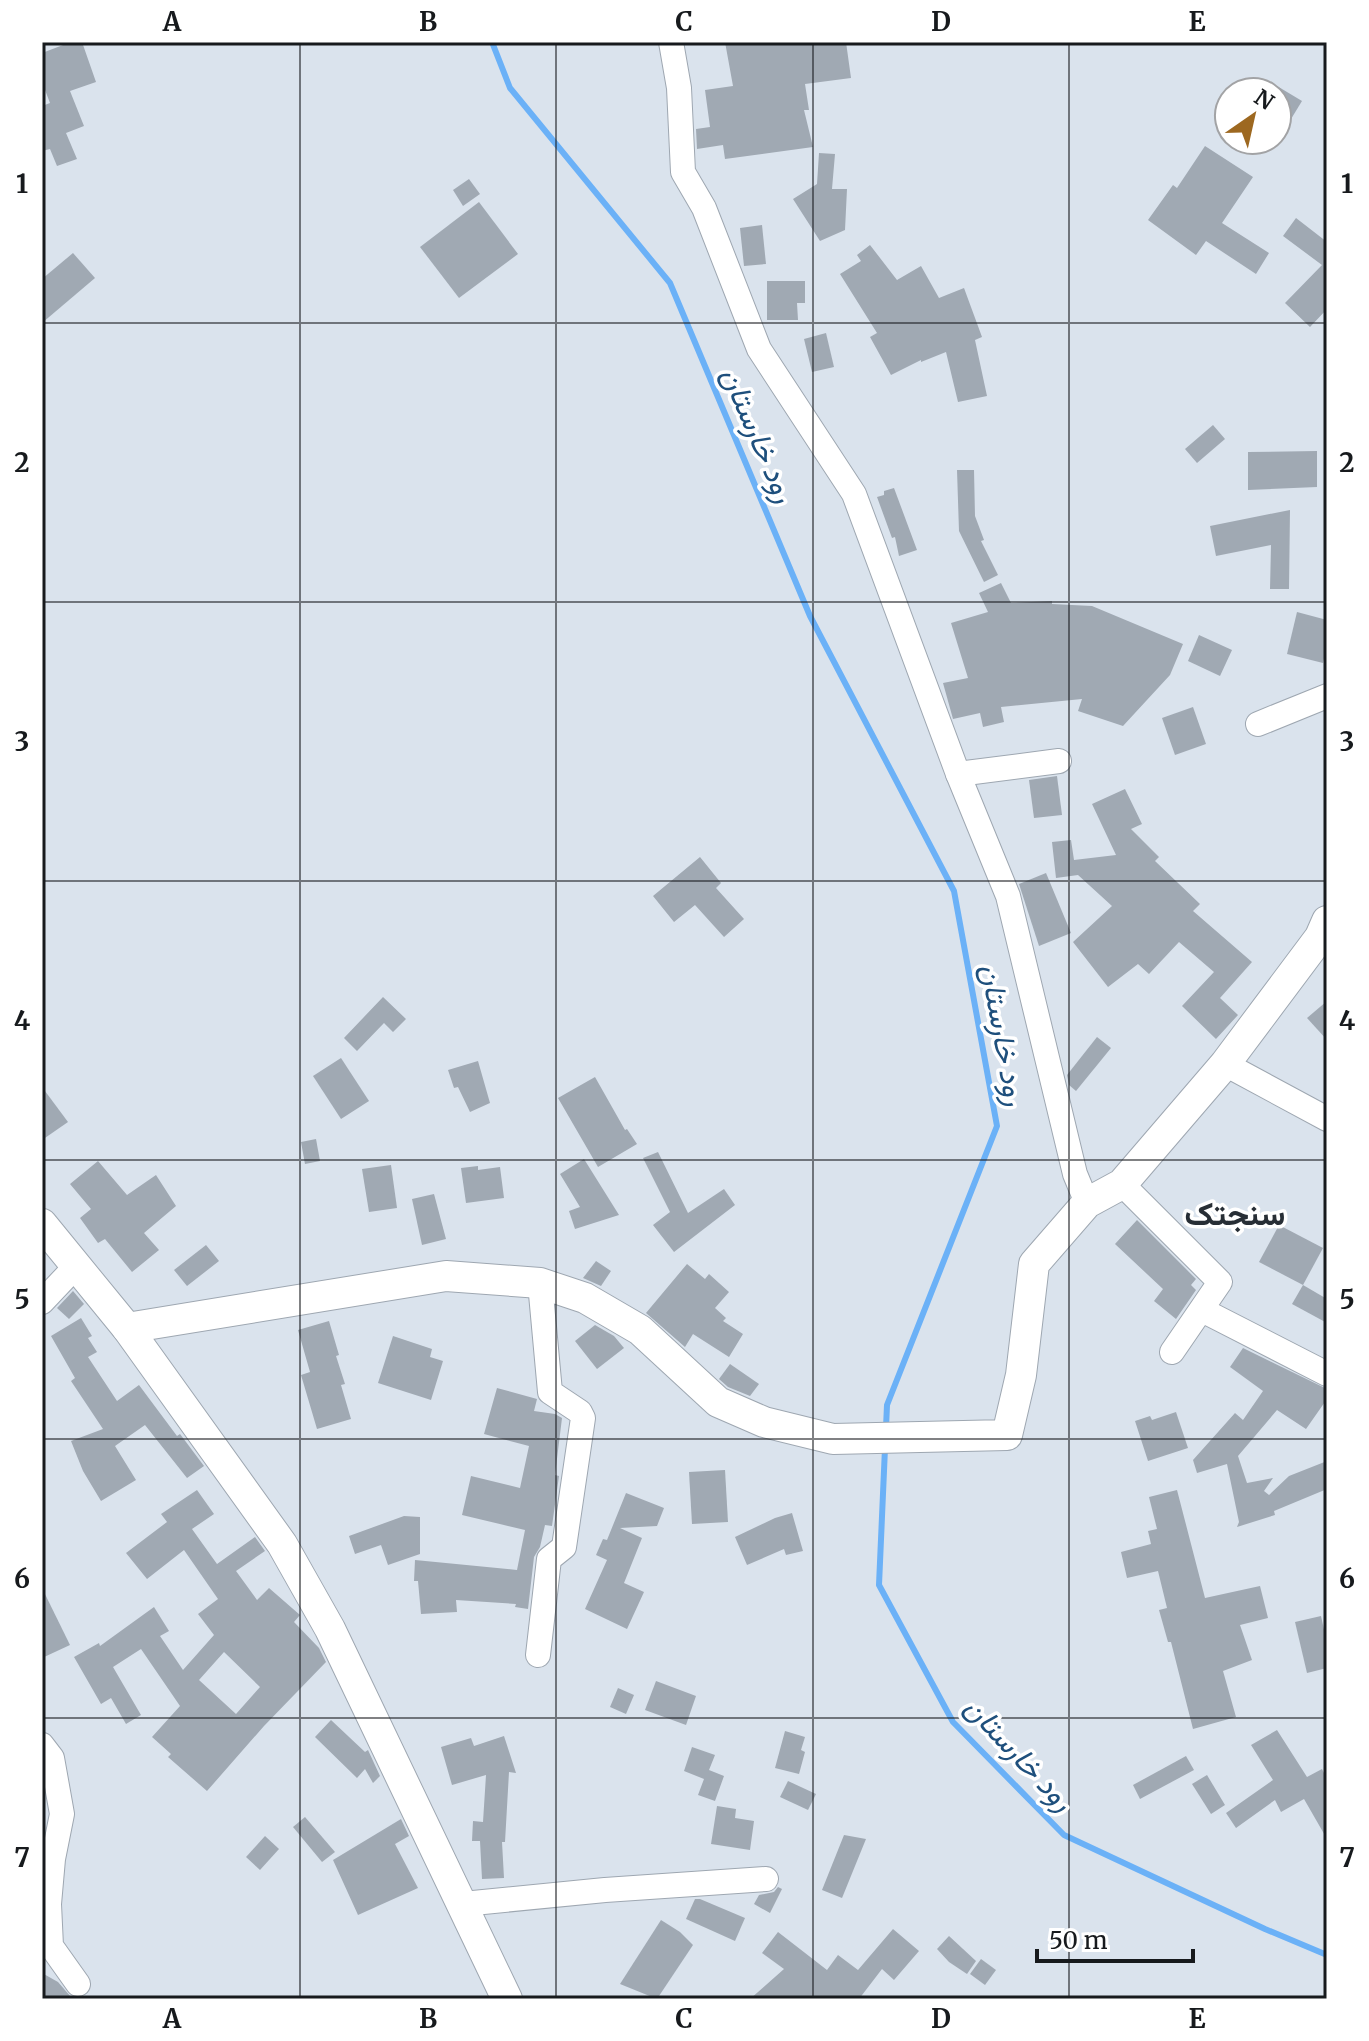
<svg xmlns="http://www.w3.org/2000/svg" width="1369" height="2041" font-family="Merriweather,Vazirmatn,serif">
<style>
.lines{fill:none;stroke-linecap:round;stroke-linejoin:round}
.stream{stroke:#6bb1f7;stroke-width:6}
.building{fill:#a0a9b3;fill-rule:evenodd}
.minor-casing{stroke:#9ea7b1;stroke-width:26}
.tertiary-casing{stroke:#9ea7b1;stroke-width:32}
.minor{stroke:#fff;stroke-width:24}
.tertiary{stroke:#fff;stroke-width:30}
.grid{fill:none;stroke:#171a1d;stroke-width:2;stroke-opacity:0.55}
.labels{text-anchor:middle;stroke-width:7;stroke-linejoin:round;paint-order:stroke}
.water-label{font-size:30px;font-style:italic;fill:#1e4f7c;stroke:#fff}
.quarter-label{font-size:32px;font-weight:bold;fill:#272e35;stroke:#fff}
.neatline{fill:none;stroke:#171a1d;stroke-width:3}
.grid-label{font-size:26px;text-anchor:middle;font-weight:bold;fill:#171a1d}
</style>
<rect width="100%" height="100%" fill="#dae3ed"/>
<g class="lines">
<g class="stream">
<path d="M 492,42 L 510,88 L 670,283 L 810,616 L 954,891 L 997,1126 L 887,1405 L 886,1428"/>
<path d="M 885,1448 L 879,1585 L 953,1722 L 1064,1835 L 1265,1929 L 1327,1955"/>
</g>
</g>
<g class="building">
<path d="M 71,42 L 82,42 L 96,82 L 70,91 L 84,126 L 66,133 L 77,159 L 57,166 L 50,149 L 42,151 L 42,106 L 50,103 L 42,82 L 42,53 Z"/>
<path d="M 725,42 L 846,42 L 851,78 L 805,84 L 809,110 L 804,110 L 813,147 L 725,159 L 723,145 L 697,149 L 696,129 L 710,127 L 705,90 L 733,86 Z"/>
<path d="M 1277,86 L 1302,101 L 1277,142 Z"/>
<path d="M 1205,146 L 1253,177 L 1222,223 L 1269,253 L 1256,274 L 1206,241 L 1196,255 L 1148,220 L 1173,185 L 1177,188 Z"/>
<path d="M 819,153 L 835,154 L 832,189 L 847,189 L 845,230 L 820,241 L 793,199 L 817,184 Z"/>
<path d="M 469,179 L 480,194 L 463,206 L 453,190 Z"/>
<path d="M 479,202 L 518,254 L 459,298 L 420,247 Z"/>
<path d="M 1296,218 L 1327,242 L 1327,309 L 1310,327 L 1285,303 L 1322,265 L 1283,236 Z"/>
<path d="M 762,225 L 766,264 L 744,266 L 740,228 Z"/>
<path d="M 870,245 L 897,280 L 921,266 L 939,298 L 964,288 L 982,337 L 975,340 L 987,396 L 958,402 L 946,352 L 921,362 L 921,360 L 891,375 L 870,337 L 877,333 L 840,274 L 861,261 L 857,255 Z"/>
<path d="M 73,253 L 95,278 L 42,323 L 42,279 Z"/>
<path d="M 767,281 L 805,281 L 805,303 L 797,303 L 798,320 L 767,320 Z"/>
<path d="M 826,333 L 834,367 L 812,372 L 804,339 Z"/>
<path d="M 1213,425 L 1225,439 L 1197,463 L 1185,449 Z"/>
<path d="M 1317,451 L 1317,487 L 1248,490 L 1248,452 Z"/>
<path d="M 957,470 L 974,470 L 975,516 L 984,540 L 981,541 L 998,575 L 984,582 L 959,531 Z"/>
<path d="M 894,488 L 917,550 L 899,556 L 895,537 L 892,538 L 877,497 L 884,495 L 884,491 Z"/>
<path d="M 1290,510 L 1289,589 L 1270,589 L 1271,545 L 1216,556 L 1210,526 Z"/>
<path d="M 1001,583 L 1011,603 L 1052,601 L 1052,604 L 1092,606 L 1183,644 L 1170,675 L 1123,726 L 1078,711 L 1082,699 L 1001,707 L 1004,722 L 983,727 L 980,713 L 953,719 L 943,683 L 968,678 L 951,623 L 988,612 L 979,593 Z"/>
<path d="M 1297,612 L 1327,620 L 1327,645 L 1323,663 L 1287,654 Z"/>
<path d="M 1199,635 L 1232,650 L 1220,676 L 1188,661 Z"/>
<path d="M 1193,707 L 1206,744 L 1175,755 L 1162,718 Z"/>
<path d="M 1057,776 L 1062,815 L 1034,818 L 1029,780 Z"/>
<path d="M 1125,789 L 1142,824 L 1131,829 L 1159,857 L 1155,861 L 1200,904 L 1193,911 L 1252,962 L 1220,998 L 1238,1015 L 1216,1039 L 1182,1006 L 1214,972 L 1179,942 L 1149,974 L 1138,964 L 1108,987 L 1073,942 L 1112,906 L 1078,875 L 1056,878 L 1052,842 L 1071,840 L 1074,860 L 1116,855 L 1092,804 Z"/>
<path d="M 700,857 L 721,883 L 716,888 L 744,919 L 724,937 L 695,905 L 674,922 L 653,896 Z"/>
<path d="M 1046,873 L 1071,933 L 1039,946 L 1019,884 Z"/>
<path d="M 383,997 L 406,1019 L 393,1032 L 384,1023 L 357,1051 L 344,1038 Z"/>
<path d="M 1327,1001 L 1327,1040 L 1307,1018 Z"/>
<path d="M 1097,1037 L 1111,1048 L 1076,1091 L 1069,1085 L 1067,1075 Z"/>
<path d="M 341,1058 L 369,1101 L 341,1119 L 313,1076 Z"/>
<path d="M 478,1061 L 490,1103 L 470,1112 L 458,1087 L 454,1088 L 448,1070 Z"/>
<path d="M 595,1077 L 625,1130 L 627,1129 L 637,1144 L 598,1167 L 558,1098 Z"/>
<path d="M 42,1087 L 68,1122 L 42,1140 Z"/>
<path d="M 316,1139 L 320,1161 L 305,1164 L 301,1142 Z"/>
<path d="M 658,1152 L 688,1213 L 724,1189 L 735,1205 L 674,1252 L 653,1225 L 670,1212 L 643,1158 Z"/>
<path d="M 584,1159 L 619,1215 L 575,1229 L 569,1211 L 580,1207 L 560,1174 Z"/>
<path d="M 98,1161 L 127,1195 L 156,1175 L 176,1206 L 144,1233 L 159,1250 L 132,1272 L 105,1239 L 98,1243 L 80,1218 L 91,1209 L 70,1184 Z"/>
<path d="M 391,1165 L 397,1208 L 369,1212 L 362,1169 Z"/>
<path d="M 478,1166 L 478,1170 L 500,1167 L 504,1198 L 466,1203 L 461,1168 Z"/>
<path d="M 434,1194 L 446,1239 L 422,1245 L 412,1199 Z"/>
<path d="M 1137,1220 L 1196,1279 L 1191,1285 L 1196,1290 L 1176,1319 L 1154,1301 L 1163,1289 L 1115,1244 Z"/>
<path d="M 1279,1225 L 1323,1248 L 1303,1285 L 1259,1262 Z"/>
<path d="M 206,1245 L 219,1261 L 187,1286 L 174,1270 Z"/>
<path d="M 596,1261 L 611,1271 L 601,1286 L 583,1278 Z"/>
<path d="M 687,1264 L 705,1279 L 709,1274 L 729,1292 L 715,1308 L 726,1318 L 723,1321 L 743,1334 L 729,1357 L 693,1334 L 685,1347 L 646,1313 Z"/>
<path d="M 1303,1285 L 1327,1299 L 1327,1323 L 1292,1304 Z"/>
<path d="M 73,1291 L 84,1304 L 69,1319 L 57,1308 Z"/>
<path d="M 81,1318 L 92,1336 L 88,1338 L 97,1352 L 88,1357 L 117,1401 L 139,1385 L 177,1436 L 180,1434 L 204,1466 L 187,1478 L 145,1425 L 115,1446 L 136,1480 L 101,1501 L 83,1471 L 71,1441 L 103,1429 L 71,1381 L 75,1378 L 51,1336 Z"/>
<path d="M 329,1321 L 339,1355 L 336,1356 L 345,1384 L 341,1385 L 351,1419 L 317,1429 L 301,1375 L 310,1372 L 298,1330 Z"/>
<path d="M 595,1325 L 614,1336 L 624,1348 L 597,1369 L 575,1341 Z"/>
<path d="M 393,1336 L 432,1349 L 430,1357 L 443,1361 L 431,1400 L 378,1383 Z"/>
<path d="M 1243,1348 L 1327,1389 L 1327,1399 L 1306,1429 L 1277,1410 L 1238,1456 L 1247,1483 L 1273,1478 L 1264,1491 L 1269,1495 L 1289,1476 L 1327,1461 L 1327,1489 L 1274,1511 L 1275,1515 L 1237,1527 L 1239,1522 L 1227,1464 L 1197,1473 L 1193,1460 L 1235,1413 L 1243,1420 L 1263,1391 L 1230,1367 Z"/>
<path d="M 730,1364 L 759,1384 L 750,1396 L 728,1387 L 719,1379 Z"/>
<path d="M 497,1388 L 537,1399 L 534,1411 L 555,1414 L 562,1418 L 555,1475 L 559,1476 L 552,1526 L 545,1525 L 540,1547 L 534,1557 L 528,1609 L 515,1607 L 516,1604 L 456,1600 L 457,1612 L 421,1614 L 418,1581 L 414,1581 L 415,1560 L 517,1570 L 525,1530 L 462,1515 L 471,1476 L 520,1488 L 529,1446 L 484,1434 Z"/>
<path d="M 1176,1412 L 1188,1448 L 1148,1461 L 1135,1421 L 1150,1416 L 1152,1420 Z"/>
<path d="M 725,1470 L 728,1522 L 692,1524 L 689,1472 Z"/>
<path d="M 197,1490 L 214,1514 L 192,1529 L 217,1564 L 255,1537 L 265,1551 L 236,1571 L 257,1600 L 269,1588 L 300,1615 L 294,1622 L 319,1648 L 326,1662 L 264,1726 L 207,1791 L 168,1757 L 171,1754 L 152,1737 L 180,1706 L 141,1649 L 113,1667 L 141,1715 L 126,1724 L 111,1698 L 101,1704 L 74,1657 L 99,1643 L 100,1646 L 154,1607 L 169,1631 L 160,1636 L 183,1670 L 214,1635 L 198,1614 L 218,1599 L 184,1550 L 147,1579 L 126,1553 L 167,1522 L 161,1514 ZM 224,1652 L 260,1687 L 236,1714 L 199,1680 Z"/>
<path d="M 1177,1490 L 1205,1598 L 1260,1586 L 1268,1618 L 1240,1625 L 1252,1660 L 1223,1671 L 1236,1717 L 1193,1729 L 1171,1642 L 1168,1642 L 1159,1610 L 1167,1608 L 1158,1571 L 1127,1578 L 1121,1552 L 1151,1544 L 1148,1531 L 1157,1529 L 1149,1497 Z"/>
<path d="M 626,1493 L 664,1508 L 657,1526 L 620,1528 L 642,1538 L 624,1583 L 644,1592 L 627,1629 L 585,1609 L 607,1560 L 596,1555 L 603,1539 L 607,1540 Z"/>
<path d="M 792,1513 L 803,1551 L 786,1555 L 784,1549 L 747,1565 L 735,1537 L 775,1518 Z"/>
<path d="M 404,1516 L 420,1517 L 420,1554 L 388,1565 L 381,1545 L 355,1554 L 349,1536 Z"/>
<path d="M 42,1588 L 70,1645 L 42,1658 Z"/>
<path d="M 1321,1616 L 1327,1643 L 1327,1668 L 1307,1673 L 1295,1622 Z"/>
<path d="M 656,1681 L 696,1696 L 686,1725 L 645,1710 Z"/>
<path d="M 618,1688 L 634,1695 L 626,1714 L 610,1707 Z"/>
<path d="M 331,1720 L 365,1752 L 368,1750 L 380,1776 L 373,1783 L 365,1769 L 357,1778 L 315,1737 Z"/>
<path d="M 1277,1730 L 1307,1777 L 1322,1769 L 1327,1779 L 1327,1839 L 1304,1799 L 1281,1812 L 1275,1800 L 1236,1828 L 1226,1813 L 1273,1780 L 1251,1745 Z"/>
<path d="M 785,1731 L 805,1737 L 801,1750 L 805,1752 L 799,1774 L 775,1768 Z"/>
<path d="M 504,1736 L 516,1773 L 509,1772 L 505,1842 L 502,1842 L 504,1878 L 482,1879 L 480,1841 L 472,1841 L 473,1821 L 483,1822 L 486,1775 L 452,1785 L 441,1747 L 471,1738 L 474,1746 Z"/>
<path d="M 692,1747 L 715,1755 L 709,1770 L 724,1776 L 715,1801 L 698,1795 L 704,1779 L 684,1771 Z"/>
<path d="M 1186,1756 L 1194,1770 L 1140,1799 L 1133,1785 Z"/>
<path d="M 1207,1775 L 1225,1805 L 1211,1814 L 1192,1784 Z"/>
<path d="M 788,1781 L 816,1794 L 808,1810 L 780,1797 Z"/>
<path d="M 717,1806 L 736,1809 L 735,1818 L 754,1821 L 750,1850 L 711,1844 Z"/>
<path d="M 305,1817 L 335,1852 L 322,1862 L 293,1827 Z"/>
<path d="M 401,1819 L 409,1836 L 395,1844 L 418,1888 L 358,1915 L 333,1860 Z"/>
<path d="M 844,1835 L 866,1839 L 842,1898 L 822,1890 Z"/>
<path d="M 265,1836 L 279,1849 L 260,1870 L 246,1857 Z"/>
<path d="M 778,1887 L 782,1889 L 770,1913 L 754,1904 L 759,1895 L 774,1892 Z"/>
<path d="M 695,1899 L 700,1899 L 745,1918 L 735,1941 L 686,1919 Z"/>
<path d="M 661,1920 L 680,1932 L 693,1945 L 657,1999 L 620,1984 Z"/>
<path d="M 893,1929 L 919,1951 L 894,1980 L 882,1969 L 859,1999 L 750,1999 L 784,1969 L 762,1953 L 778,1932 L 827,1970 L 838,1955 L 858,1970 Z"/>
<path d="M 949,1936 L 976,1961 L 967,1974 L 949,1962 L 937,1949 Z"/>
<path d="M 981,1959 L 996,1970 L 985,1985 L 970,1974 Z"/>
<path d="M 42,1973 L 58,1982 L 71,1997 L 88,1999 L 42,1999 Z"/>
</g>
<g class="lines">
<g class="minor-casing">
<g id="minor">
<path d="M 671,42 L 679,88 L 683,172 L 704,208 L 759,349 L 854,494 L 958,774 L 1008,896 L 1075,1174 L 1087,1203"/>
<path d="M 1258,724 L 1327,696"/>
<path d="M 958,774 L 1059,761"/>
<path d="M 1225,1064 L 1327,1119"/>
<path d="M 1122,1184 L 1220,1282 L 1172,1352"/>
<path d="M 42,1302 L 77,1265"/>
<path d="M 1202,1310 L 1327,1374"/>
<path d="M 538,1655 L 549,1559 L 564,1547 L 583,1418 L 580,1412 L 550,1392 L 540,1283"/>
<path d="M 42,1745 L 52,1758 L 62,1814 L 53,1859 L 49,1904 L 51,1946 L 78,1984"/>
<path d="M 463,1904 L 605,1890 L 766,1879"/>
</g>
</g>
<g class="tertiary-casing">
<g id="tertiary">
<path d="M 42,1224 L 127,1328 L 282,1544 L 330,1629 L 507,1999"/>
<path d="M 127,1328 L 446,1276 L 540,1283 L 585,1298 L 640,1330 L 718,1402 L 764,1422 L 833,1439 L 1007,1435 L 1021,1375 L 1034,1264 L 1087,1203 L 1122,1184 L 1225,1064 L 1320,937 L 1327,921"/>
</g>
</g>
<use href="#minor" class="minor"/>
<use href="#tertiary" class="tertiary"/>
</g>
<path class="grid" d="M 300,42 L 300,1999M 556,42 L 556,1999M 813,42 L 813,1999M 1069,42 L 1069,1999M 42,323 L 1327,323M 42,602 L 1327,602M 42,881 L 1327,881M 42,1160 L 1327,1160M 42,1439 L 1327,1439M 42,1718 L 1327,1718"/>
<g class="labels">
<g class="water-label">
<text transform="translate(758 435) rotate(67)" y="10">رود خارستان</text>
<text transform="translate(1003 1035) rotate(80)" y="10">رود خارستان</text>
<text transform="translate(1019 1754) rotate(47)" y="10">رود خارستان</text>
</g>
<g class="quarter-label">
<text x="1235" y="1225">سنجتک</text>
</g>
</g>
<rect width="1369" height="2041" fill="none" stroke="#ffffff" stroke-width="88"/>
<g transform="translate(1253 116) rotate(34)"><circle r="38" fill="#ffffff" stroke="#a2a3a5" stroke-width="2"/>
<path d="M0-6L14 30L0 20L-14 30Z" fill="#9d6820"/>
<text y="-12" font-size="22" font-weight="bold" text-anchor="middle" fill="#171a1d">N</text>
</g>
<path d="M1037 1949v12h156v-12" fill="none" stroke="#171a1d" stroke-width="4"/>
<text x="1049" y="1949" font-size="24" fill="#171a1d" stroke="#ffffff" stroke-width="6" paint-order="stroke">50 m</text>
<rect x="44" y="44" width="1281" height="1953" class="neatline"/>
<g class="grid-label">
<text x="172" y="31">A</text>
<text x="428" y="31">B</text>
<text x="684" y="31">C</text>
<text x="941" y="31">D</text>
<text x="1197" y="31">E</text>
<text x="22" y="193">1</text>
<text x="1347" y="193">1</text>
<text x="22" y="472">2</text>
<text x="1347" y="472">2</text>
<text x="22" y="751">3</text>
<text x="1347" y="751">3</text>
<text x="22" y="1030">4</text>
<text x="1347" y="1030">4</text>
<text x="22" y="1309">5</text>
<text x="1347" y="1309">5</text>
<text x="22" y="1588">6</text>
<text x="1347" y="1588">6</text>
<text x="22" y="1867">7</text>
<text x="1347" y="1867">7</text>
<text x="172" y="2028">A</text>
<text x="428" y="2028">B</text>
<text x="684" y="2028">C</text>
<text x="941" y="2028">D</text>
<text x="1197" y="2028">E</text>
</g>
</svg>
